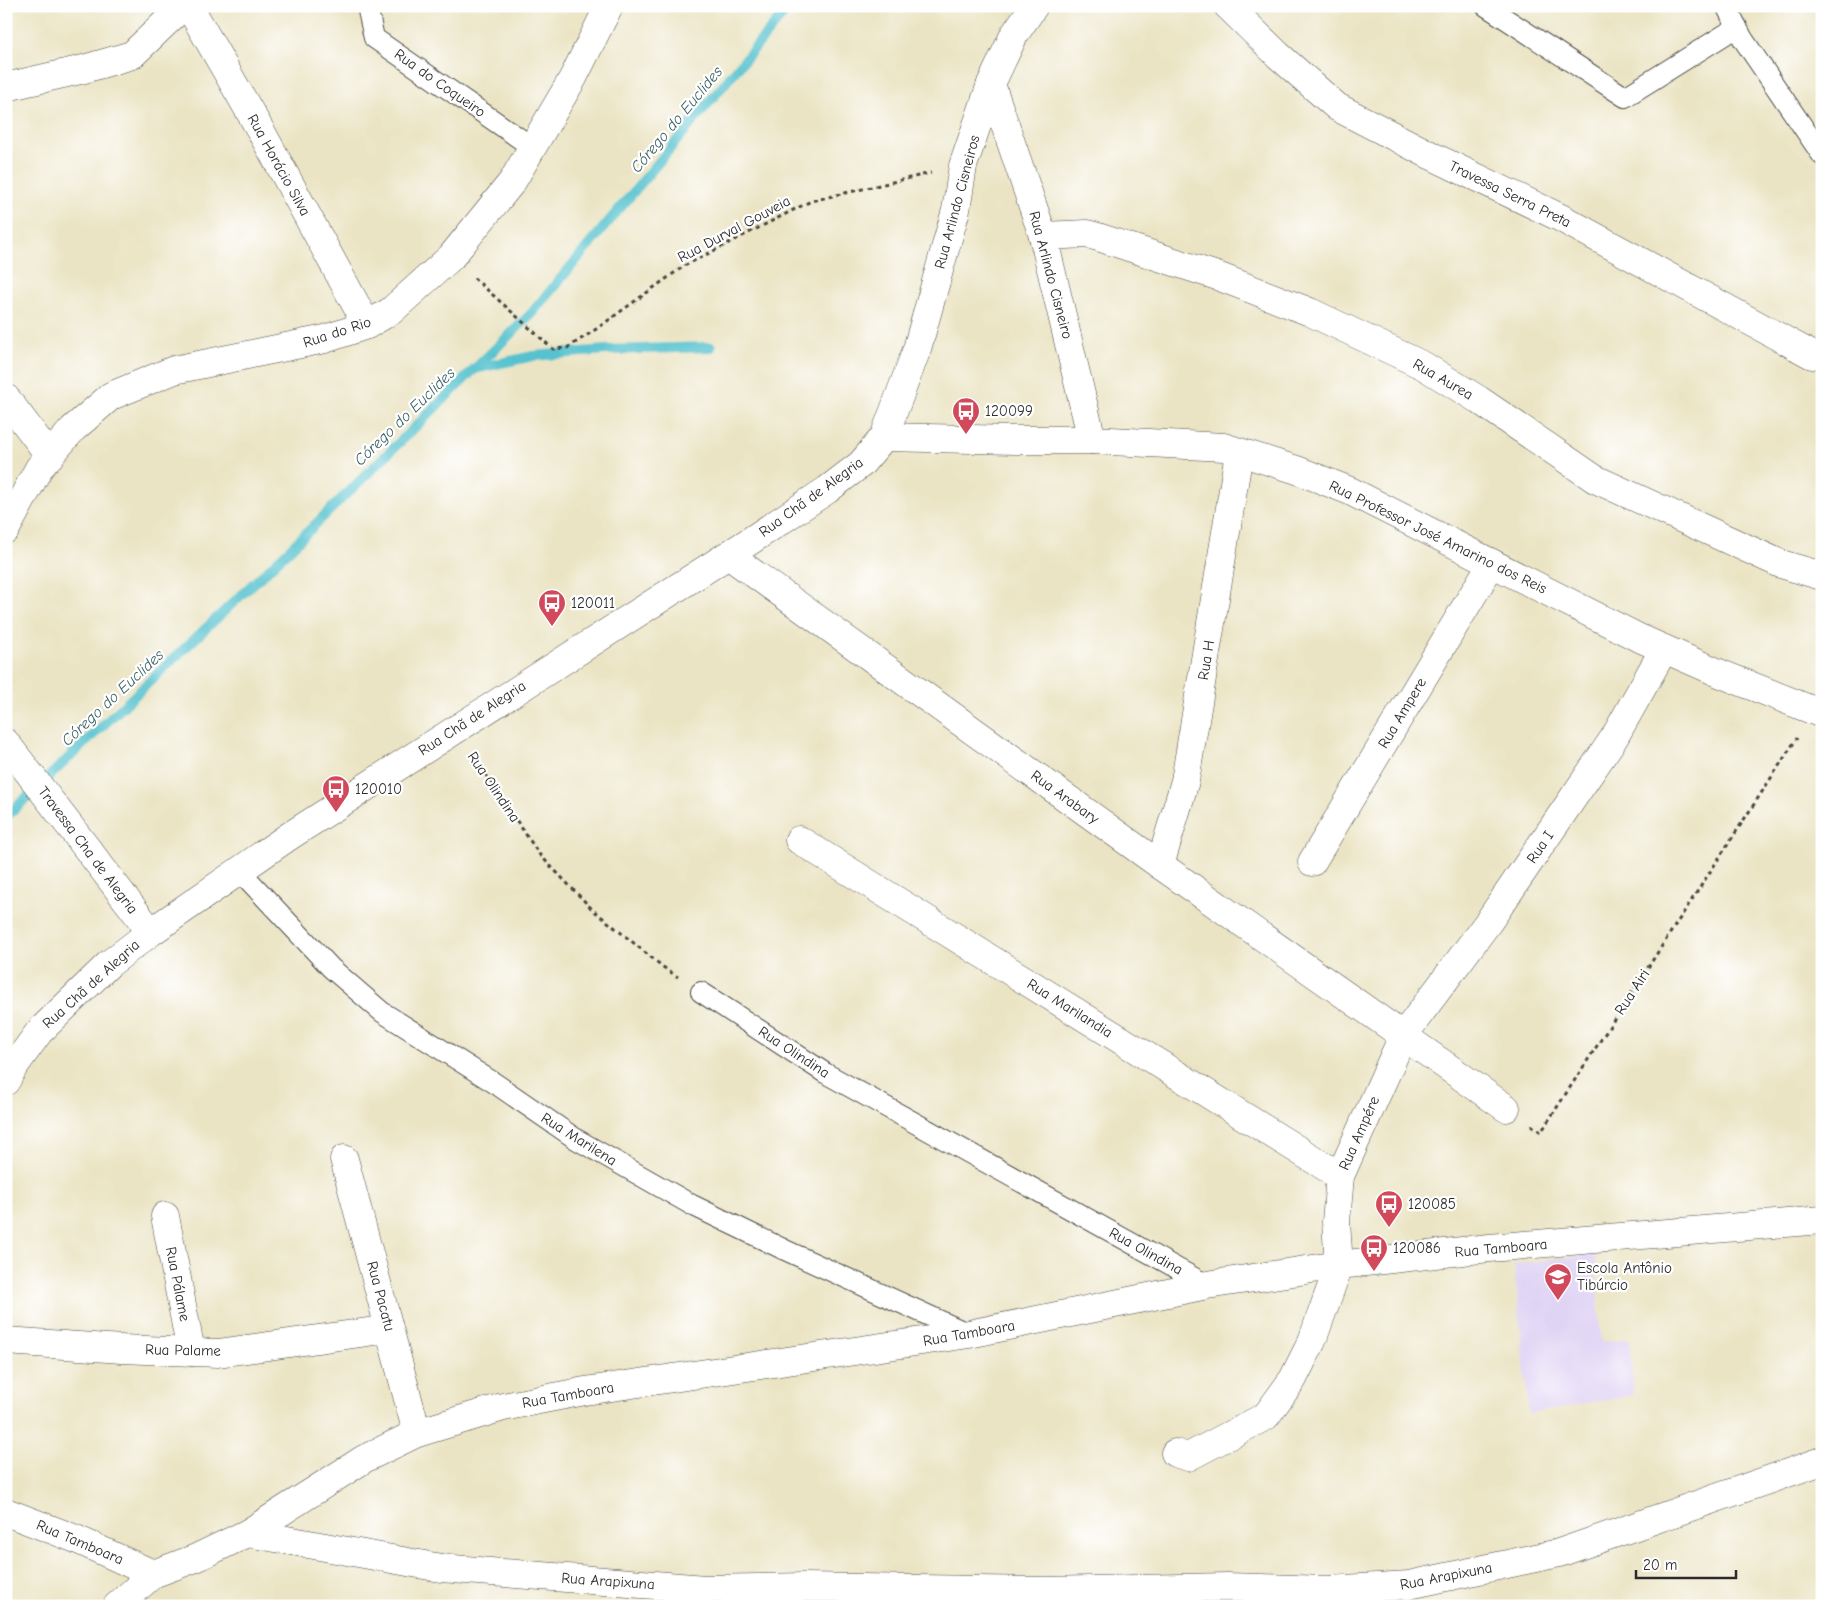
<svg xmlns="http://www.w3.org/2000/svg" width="1828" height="1612" font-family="'Comic Neue',sans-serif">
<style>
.built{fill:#e0d4f4}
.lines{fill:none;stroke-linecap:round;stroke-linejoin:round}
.stream{stroke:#56c2cf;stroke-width:10}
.lane-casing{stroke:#484742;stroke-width:22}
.street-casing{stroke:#484742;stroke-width:29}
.secondary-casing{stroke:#484742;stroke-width:29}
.path{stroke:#484742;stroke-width:3;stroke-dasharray:4 4;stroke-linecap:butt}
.lane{stroke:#fff;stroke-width:20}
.street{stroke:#fff;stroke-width:28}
.secondary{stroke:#fff;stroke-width:28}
.labels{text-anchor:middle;stroke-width:4.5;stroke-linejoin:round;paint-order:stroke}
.street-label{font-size:15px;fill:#2b2b2b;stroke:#fff}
.poi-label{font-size:15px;fill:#2b2b2b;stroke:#fff;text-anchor:start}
.water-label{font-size:16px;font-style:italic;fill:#3a6064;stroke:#fff}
</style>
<rect width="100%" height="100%" fill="#fff"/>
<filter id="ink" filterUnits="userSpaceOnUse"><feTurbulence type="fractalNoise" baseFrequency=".02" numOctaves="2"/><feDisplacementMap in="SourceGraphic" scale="10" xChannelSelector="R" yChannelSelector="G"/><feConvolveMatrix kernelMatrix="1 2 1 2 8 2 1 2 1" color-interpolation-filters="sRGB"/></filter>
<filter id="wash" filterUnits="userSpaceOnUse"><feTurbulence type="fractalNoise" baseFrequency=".0096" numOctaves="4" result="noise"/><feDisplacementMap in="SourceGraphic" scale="20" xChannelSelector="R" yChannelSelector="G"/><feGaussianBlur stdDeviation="1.12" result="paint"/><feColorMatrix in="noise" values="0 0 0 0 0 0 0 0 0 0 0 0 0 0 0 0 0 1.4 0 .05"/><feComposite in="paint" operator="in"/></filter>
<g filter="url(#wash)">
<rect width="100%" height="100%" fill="#ebe4c4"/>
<path class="built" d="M 1595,1254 L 1601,1342 L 1629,1338 L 1633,1395 L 1529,1414 L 1514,1264 Z"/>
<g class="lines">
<g class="stream">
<path d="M 474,369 L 533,356 L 606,350 L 711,347"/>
<path d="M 6,817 L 288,551 L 531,314 L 790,6"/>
</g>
</g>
</g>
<g filter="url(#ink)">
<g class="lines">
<g class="lane-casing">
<g id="lane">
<path d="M 367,6 L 374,38 L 532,147"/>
<path d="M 1486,6 L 1625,97 L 1737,27"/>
<path d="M 1726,6 L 1743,39 L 1822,155"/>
<path d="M 239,870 L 331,968 L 382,1012 L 496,1084 L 576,1139 L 692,1205 L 785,1250 L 969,1334"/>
<path d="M 701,992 L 825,1073 L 1207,1285"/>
</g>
</g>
<g class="street-casing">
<g id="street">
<path d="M 189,6 L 262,133 L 367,325"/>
<path d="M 1228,6 L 1278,55 L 1337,107 L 1432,156 L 1561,218 L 1812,355"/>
<path d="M 991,84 L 1043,236 L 1092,440"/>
<path d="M 6,87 L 84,69 L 132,55 L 183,6"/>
<path d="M 1043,236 L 1087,234 L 1098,237 L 1220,277 L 1310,312 L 1424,366 L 1479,400 L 1595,479 L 1781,564 L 1822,576"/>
<path d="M 6,398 L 50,456"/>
<path d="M 884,437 L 1015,440 L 1092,440 L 1224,447 L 1297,470 L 1350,491 L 1637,637 L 1719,673 L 1822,714"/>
<path d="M 6,529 L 39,468 L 73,429 L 111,396 L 174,370 L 325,339 L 367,325 L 391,311 L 451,257 L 512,182 L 573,78 L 609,6"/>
<path d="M 728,555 L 1160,865 L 1506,1108"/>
<path d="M 6,743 L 151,932"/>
<path d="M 799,840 L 1340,1176"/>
<path d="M 1312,862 L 1492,563"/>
<path d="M 1160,865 L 1185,781 L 1239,453"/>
<path d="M 344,1159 L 417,1433"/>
<path d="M 165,1216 L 191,1352"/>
<path d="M 6,1341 L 122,1349 L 218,1353 L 389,1329"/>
<path d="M 1175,1453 L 1188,1457 L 1266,1416 L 1293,1379 L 1312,1341 L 1339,1265 L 1336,1222 L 1340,1176 L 1403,1036 L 1489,921 L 1614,738 L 1664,649"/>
<path d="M 248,1533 L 441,1568 L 705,1589 L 804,1587 L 1043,1591 L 1227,1587 L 1328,1590 L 1409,1585 L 1559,1553 L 1822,1461"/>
</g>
</g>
<g class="secondary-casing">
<g id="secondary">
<path d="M 6,1081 L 13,1068 L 39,1032 L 109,964 L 151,932 L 288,837 L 750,541 L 827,490 L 861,464 L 884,437 L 917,349 L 956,210 L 963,166 L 991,84 L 1014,35 L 1034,6"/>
<path d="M 6,1512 L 76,1539 L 153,1574"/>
<path d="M 117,1606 L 153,1574 L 196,1558 L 248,1533 L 364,1459 L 417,1433 L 503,1407 L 585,1391 L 969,1334 L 1207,1285 L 1339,1265 L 1489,1248 L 1822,1220"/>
</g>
</g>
<g class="path">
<path d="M 474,278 L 553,349 L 567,348 L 592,332 L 684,266 L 811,201 L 931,173"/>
<path d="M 472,754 L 539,854 L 592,909 L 663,967 L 678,977"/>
<path d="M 1531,1125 L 1541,1132 L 1797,738"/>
</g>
<use href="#lane" class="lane"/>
<use href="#street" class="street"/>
<use href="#secondary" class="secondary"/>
</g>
</g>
<defs>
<g id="bus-pin" transform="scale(1.4375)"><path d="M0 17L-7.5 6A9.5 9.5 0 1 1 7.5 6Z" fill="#d1495b" stroke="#fff"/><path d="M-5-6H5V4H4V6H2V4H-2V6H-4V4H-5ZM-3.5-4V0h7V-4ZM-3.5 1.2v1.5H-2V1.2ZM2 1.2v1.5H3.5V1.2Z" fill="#fff"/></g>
<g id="school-pin" transform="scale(1.4375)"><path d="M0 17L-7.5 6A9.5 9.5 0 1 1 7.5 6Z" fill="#d1495b" stroke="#fff"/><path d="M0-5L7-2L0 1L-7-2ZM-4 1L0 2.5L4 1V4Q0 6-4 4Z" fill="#fff"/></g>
</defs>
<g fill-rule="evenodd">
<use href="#bus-pin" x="966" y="411"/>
<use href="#bus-pin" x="552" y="603"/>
<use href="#bus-pin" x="336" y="789"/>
<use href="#bus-pin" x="1389" y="1204"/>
<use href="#bus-pin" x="1374" y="1248"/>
<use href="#school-pin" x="1558" y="1277"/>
</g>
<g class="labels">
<g class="street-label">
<text transform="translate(440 83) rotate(35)" y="5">Rua do Coqueiro</text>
<text transform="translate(279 165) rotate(61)" y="5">Rua Horácio Silva</text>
<text transform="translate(1510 194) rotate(26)" y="5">Travessa Serra Preta</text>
<text transform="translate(957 202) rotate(-75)" y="5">Rua Arlindo Cisneiros</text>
<text transform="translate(734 229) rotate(-28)" y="5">Rua Durval Gouveia</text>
<text transform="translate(1051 275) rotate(75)" y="5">Rua Arlindo Cisneiro</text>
<text transform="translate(337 332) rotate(-18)" y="5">Rua do Rio</text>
<text transform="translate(1443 379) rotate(30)" y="5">Rua Aurea</text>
<text transform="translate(811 497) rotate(-36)" y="5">Rua Chã de Alegria</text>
<text transform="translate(1438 537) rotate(26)" y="5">Rua Professor José Amarino dos Reis</text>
<text transform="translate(1206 660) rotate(-81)" y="5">Rua H</text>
<text transform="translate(1402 713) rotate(-59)" y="5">Rua Ampere</text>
<text transform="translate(472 718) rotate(-33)" y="5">Rua Chã de Alegria</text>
<text transform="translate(494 787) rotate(56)" y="5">Rua Olindina</text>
<text transform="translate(1065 797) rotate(36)" y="5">Rua Arabary</text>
<text transform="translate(1540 847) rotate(-56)" y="5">Rua I</text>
<text transform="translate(88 850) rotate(53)" y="5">Travessa Cha de Alegria</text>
<text transform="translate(91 984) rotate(-42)" y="5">Rua Chã de Alegria</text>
<text transform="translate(1632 992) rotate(-57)" y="5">Rua Airi</text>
<text transform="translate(1070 1008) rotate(32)" y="5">Rua Marilandia</text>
<text transform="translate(794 1052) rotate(33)" y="5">Rua Olindina</text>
<text transform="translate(1359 1133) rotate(-66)" y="5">Rua Ampére</text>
<text transform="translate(579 1139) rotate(32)" y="5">Rua Marilena</text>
<text transform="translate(1501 1248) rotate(-5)" y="5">Rua Tamboara</text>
<text transform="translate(1146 1251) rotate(29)" y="5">Rua Olindina</text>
<text transform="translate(178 1284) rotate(79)" y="5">Rua Pálame</text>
<text transform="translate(381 1296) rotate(75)" y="5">Rua Pacatu</text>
<text transform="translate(969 1333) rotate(-10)" y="5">Rua Tamboara</text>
<text transform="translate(183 1350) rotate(1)" y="5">Rua Palame</text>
<text transform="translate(568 1395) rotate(-10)" y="5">Rua Tamboara</text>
<text transform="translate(80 1542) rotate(23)" y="5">Rua Tamboara</text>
<text transform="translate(1446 1576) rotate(-11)" y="5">Rua Arapixuna</text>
<text transform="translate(608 1581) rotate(4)" y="5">Rua Arapixuna</text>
</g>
<g class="poi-label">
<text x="985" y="416">120099</text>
<text x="571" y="608">120011</text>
<text x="355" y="794">120010</text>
<text x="1408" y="1209">120085</text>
<text x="1393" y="1253">120086</text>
<text x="1577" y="1273">Escola Antônio<tspan x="1577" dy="17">Tibúrcio</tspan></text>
</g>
<g class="water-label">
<text transform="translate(676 119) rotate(-50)" y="6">Córego do Euclides</text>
<text transform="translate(404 416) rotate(-44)" y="6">Córego do Euclides</text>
<text transform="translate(112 697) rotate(-43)" y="6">Córego do Euclides</text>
</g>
</g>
<rect width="1828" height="1612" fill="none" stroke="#fff" stroke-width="25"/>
<path d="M1636 1570v8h100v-8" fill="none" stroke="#2b2b2b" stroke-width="2.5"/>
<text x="1643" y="1570" font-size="15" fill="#2b2b2b" stroke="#ffffff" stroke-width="4" paint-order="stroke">20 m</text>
</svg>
